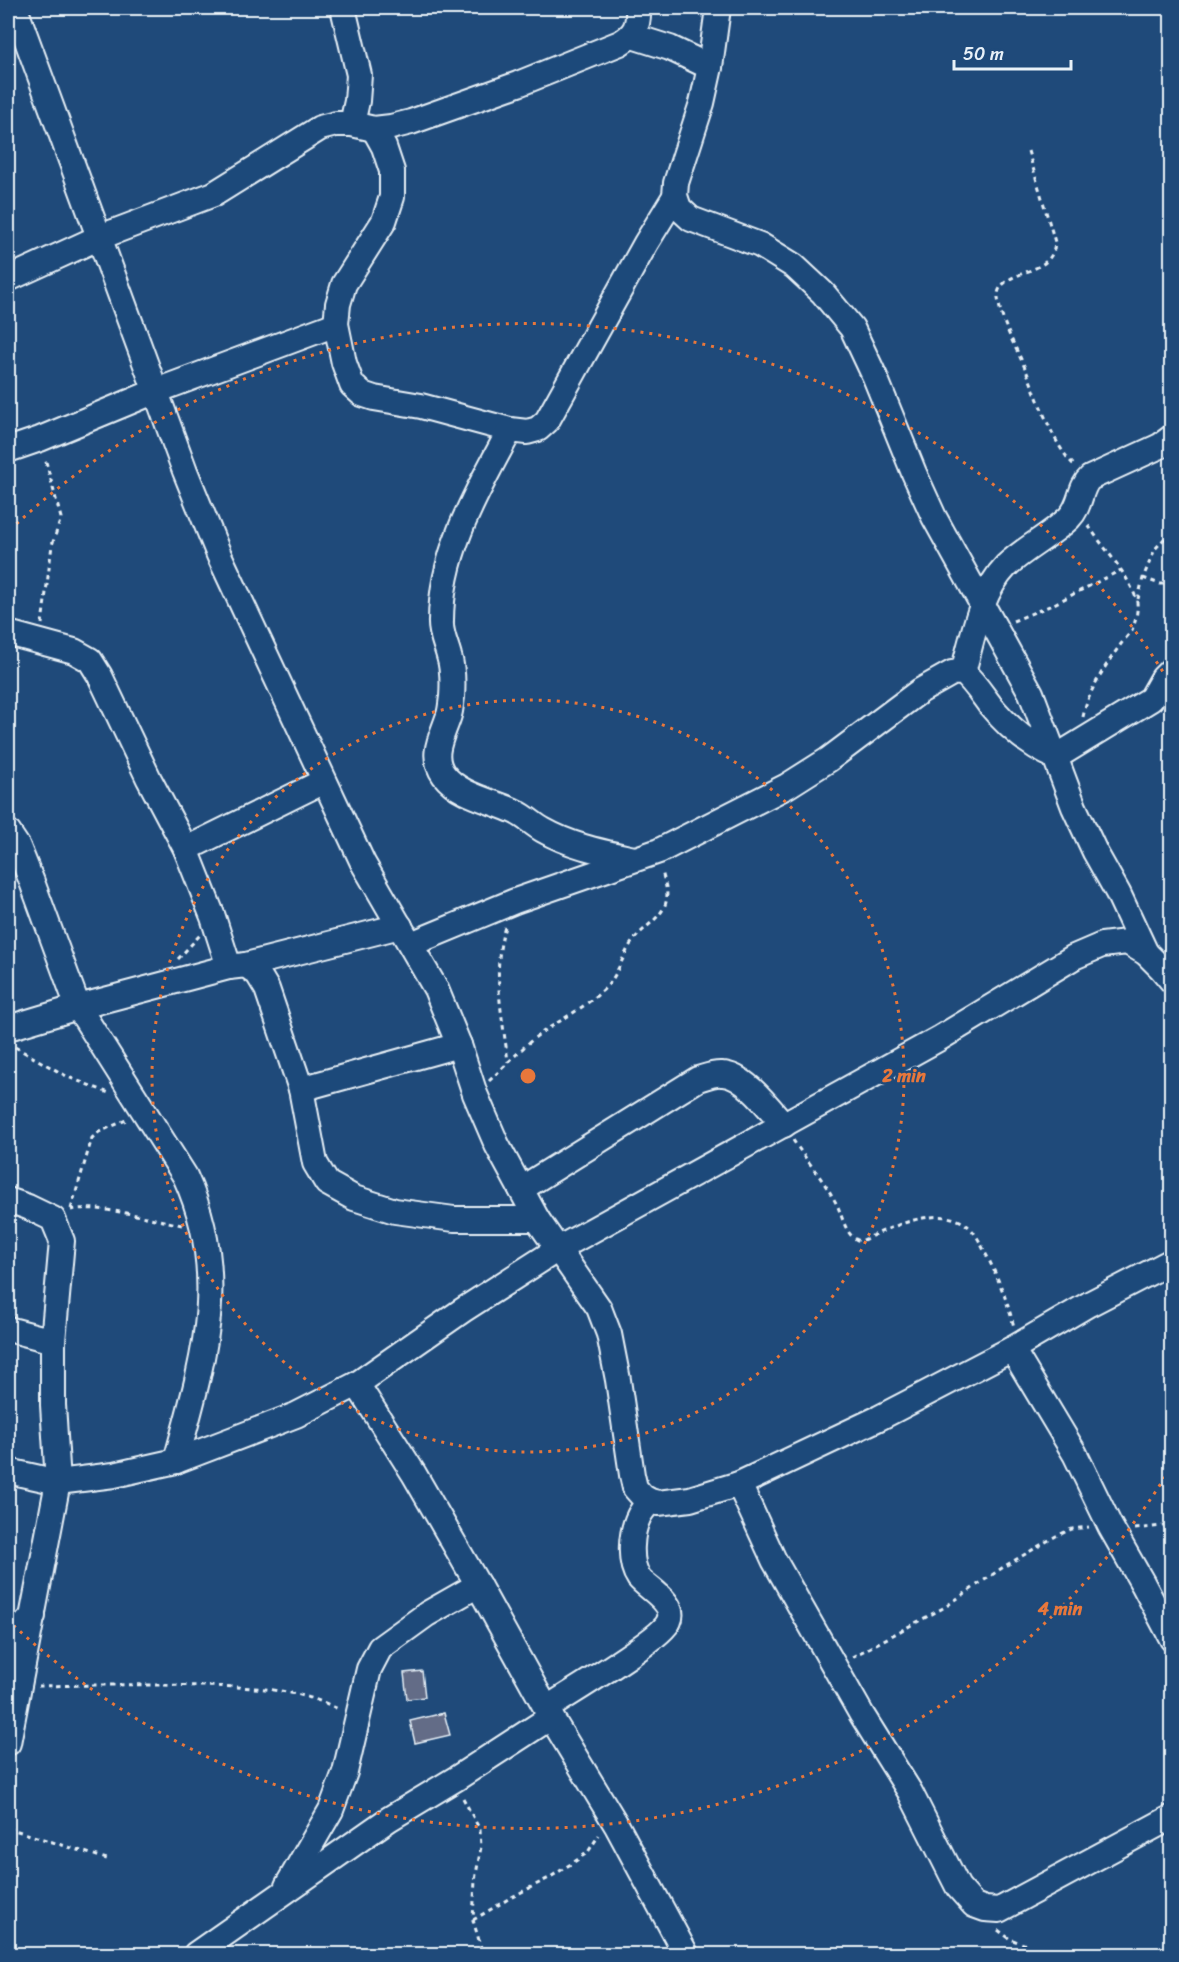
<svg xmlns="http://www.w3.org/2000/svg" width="1179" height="1962" font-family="Sriracha,sans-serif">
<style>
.building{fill:#646c87;stroke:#e8f1f8;stroke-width:1.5}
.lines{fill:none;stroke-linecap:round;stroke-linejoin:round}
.minor-casing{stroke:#e8f1f8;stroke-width:28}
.path{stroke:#e8f1f8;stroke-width:3;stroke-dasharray:4.5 4.5;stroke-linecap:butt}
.minor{stroke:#1f4a7a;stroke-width:24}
.ring{fill:none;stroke:#e8773b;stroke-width:3;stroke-dasharray:3 6}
.centre{fill:#e8773b;stroke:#1f4a7a;stroke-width:3}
.ring-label{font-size:18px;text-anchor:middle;font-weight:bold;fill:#e8773b;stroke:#1f4a7a;stroke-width:5;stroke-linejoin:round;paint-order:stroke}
</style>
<rect width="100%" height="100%" fill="#1f4a7a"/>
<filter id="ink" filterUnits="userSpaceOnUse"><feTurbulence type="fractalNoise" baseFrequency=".0167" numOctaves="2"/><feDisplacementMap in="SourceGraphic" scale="12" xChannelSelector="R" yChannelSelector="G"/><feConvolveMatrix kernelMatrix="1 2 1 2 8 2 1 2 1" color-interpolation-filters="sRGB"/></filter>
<g filter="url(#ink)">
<g class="building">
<path d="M 422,1671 L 425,1697 L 407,1699 L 404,1673 Z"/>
<path d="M 444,1713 L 450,1735 L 415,1743 L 410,1721 Z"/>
</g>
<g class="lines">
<g class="minor-casing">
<g id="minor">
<path d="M 15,8 L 185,471 L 219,555 L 363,863 L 436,989 L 459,1045 L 475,1094 L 497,1145 L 537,1219 L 599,1308 L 609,1334 L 618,1380 L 632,1475 L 635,1488 L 643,1497 L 650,1501 L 658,1503 L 690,1499 L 739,1484 L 879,1418 L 1012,1349 L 1089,1304 L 1172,1261"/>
<path d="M 343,8 L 359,75 L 357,101 L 352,124"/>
<path d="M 718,8 L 710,67 L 702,103 L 676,183 L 675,196 L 679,208 L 691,219 L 760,245 L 794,266 L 823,293 L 852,328 L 875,377 L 914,473 L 934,517 L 1031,693 L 1074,807 L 1095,852 L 1118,893 L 1146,953"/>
<path d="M 632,36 L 670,48 L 710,67"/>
<path d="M 374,129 L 384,147 L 392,171 L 392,197 L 384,221 L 344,284 L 338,304 L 336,324 L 344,363 L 352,385 L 362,394 L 374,398 L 421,406 L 510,430 L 527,432 L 538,429 L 547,421 L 646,243 L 675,196"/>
<path d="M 8,279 L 100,237 L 214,194 L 320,128 L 336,124 L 352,124 L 374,129 L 391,127 L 411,122 L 518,84 L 620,43 C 635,34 639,26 638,8"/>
<path d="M 510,430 C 478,490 441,551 441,621 C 440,633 446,644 449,656 C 453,669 453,683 452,697 C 451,702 451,709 449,715 C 443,735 429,755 444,775 C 460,796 494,801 516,812 C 526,817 534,825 543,830 C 571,846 602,852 634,859"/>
<path d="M 8,450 L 40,439 L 156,391 L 336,324"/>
<path d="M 8,633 L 74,651 L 90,660 L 100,676 L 149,779 L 186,849 L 213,917 L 229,967"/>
<path d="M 963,672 C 973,637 980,593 1006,566 C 1025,548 1050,536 1069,518 C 1082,505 1079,488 1090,478 L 1160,446 L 1172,437"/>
<path d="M 8,832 L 18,847 L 32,882 L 78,1007 L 185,1176 C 231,1276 203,1361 176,1461"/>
<path d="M 186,849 L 324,781"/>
<path d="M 411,944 L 515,901 L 659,851 L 787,786 L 828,760 L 920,691 L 952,673 L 963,672 C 974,682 981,693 990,705 C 1008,727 1030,746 1056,757 L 1151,699 L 1163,678 L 1172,669"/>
<path d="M 246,965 L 400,926"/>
<path d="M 8,1028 L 78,1007 L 229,967 L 246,965 L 258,974 L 267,989 L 301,1089 L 315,1163 L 327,1183 L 354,1198 L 395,1211 L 454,1219 L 537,1219"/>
<path d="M 301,1089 L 459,1045"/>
<path d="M 521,1189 L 698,1079 C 705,1077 714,1073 722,1074 C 744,1074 770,1109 784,1125"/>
<path d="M 8,1200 L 28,1207 L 53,1219 L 62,1241 L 53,1341 L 53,1405 L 58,1482 L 8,1743"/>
<path d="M 8,1329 L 53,1341"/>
<path d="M 1012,1349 L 1075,1454 L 1110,1526 L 1143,1584 L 1172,1639"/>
<path d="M 357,1384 L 414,1474 L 478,1585 L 551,1717 L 617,1826 L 686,1954"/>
<path d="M 8,1471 L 58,1482 L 114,1475 L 176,1461 L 296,1415 L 357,1384 L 463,1310 L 558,1249 L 940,1038 L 1074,957 L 1102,945 L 1127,942 L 1146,953 L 1162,969 L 1172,981"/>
<path d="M 739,1484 L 774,1560 L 862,1715 L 910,1792 L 958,1887 L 974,1905 L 985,1909 L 999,1910 L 1172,1817"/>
<path d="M 8,1643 L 33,1616"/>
<path d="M 546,1709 C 568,1694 662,1639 669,1621 C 677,1603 648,1589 639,1578 C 628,1562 631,1532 639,1516 C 642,1510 646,1506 650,1501"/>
<path d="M 287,1886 L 331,1810 L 345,1772 L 369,1669 L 380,1648 L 427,1614 L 478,1585"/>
<path d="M 196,1954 L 389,1819 L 457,1778 L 551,1717"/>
</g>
</g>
<g class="path">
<path d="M 1028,151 L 1055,242 C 1054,275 1010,268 999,290 C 997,295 998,299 999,304 C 1003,326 1016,347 1025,368 C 1037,395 1053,446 1074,465"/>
<path d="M 1143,578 L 1160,584 L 1172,584"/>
<path d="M 1138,599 L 1143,578 L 1155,549 L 1172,530"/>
<path d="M 1013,621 L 1052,605 L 1121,570"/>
<path d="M 42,624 L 52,545 L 61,518 L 45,458"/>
<path d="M 1083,717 C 1088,691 1105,666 1121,644 C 1124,640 1129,635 1132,630 C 1136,621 1139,607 1136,598 C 1126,571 1104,549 1088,525"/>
<path d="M 505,927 C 491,971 503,1018 508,1062"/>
<path d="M 178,959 L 200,935"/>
<path d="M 15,1047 L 68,1077 L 109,1093"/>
<path d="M 489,1081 C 504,1067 518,1052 533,1039 C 557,1021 588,1007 608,985 C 619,972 623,954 633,941 C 642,928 662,918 666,902 C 669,893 664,880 662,871"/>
<path d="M 793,1140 C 808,1163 826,1182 838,1207 C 843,1219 847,1239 861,1241 C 887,1229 937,1204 965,1224 C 976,1231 982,1247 988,1258 C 999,1280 1008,1303 1014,1327"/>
<path d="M 71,1209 L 92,1138 L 99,1132 L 126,1120"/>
<path d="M 71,1210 C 99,1204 152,1219 182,1225"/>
<path d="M 1135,1529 L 1172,1525"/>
<path d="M 852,1657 L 945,1607 L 1005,1566 L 1056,1536 L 1072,1529 L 1089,1527"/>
<path d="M 38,1686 C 92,1685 146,1684 200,1686 C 248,1687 296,1687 340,1710"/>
<path d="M 463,1798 L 480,1830 L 481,1847 L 475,1880 L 473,1920 L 483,1954"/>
<path d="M 8,1828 L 110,1860"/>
<path d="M 473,1920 L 510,1898 L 549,1878 L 577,1860 L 588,1852 L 599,1835"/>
<path d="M 998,1930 L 1010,1939 L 1051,1954"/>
</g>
<use href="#minor" class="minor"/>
</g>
</g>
<g class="ring">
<circle cx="528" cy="1076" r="376"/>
<path d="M1170 1469A753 753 0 0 1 10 1622M10 530A753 753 0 0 1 1170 683"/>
</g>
<circle cx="528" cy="1076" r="9" class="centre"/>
<g class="ring-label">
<text x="904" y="1082">2 min</text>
<text x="1060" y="1615">4 min</text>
</g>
<rect width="1179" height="1962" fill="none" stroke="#1f4a7a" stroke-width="30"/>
<rect x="15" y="15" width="1149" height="1932" fill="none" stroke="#e8f1f8" stroke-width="2" filter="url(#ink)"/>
<path d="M954 60v9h117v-9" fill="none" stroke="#e8f1f8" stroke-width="3"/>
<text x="963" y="60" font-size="18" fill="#e8f1f8" stroke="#1f4a7a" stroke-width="4.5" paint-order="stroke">50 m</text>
</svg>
